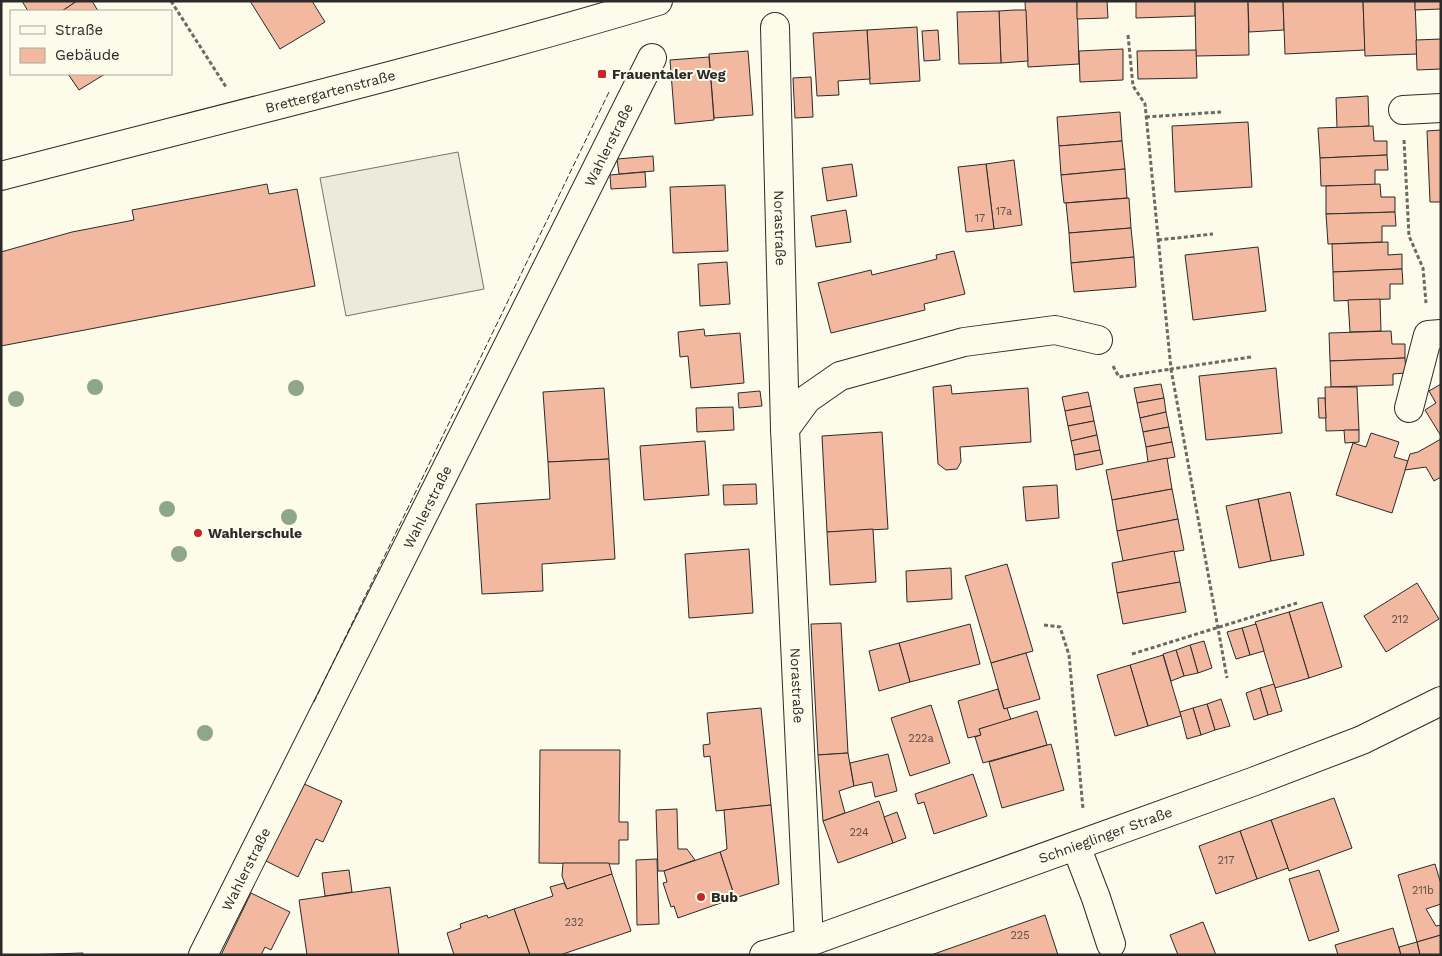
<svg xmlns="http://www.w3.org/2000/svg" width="1442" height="956" font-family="'Work Sans',sans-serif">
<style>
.parking{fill:#eceadb;stroke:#74746e}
.building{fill:#f2b8a0;stroke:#2b2b2b}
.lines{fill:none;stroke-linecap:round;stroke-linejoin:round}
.minor-casing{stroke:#2b2b2b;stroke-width:30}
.major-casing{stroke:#2b2b2b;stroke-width:30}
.path{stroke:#6a6964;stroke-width:3;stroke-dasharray:4 2.5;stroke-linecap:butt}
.minor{stroke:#fdfbea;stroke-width:28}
.major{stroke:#fdfbea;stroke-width:28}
.fence{stroke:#2b2b2b;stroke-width:1;stroke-dasharray:6 2.5;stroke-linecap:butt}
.tree{fill:#8ea78a}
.poi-dot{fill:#c62828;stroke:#fdfbea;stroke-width:2}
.labels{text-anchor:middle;stroke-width:4;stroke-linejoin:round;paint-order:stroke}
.number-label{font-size:11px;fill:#5d4e48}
.poi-label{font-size:14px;font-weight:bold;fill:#2b2b2b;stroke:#fdfbea;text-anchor:start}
.street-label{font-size:14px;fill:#2b2b2b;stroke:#fdfbea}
</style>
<rect width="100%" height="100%" fill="#fdfbea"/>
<path class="parking" d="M 458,152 L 484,289 L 346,316 L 320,178 Z"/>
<g class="building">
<path d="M 22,1 L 77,1 L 62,11 L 28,11 Z"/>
<path d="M 77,1 L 92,1 L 98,11 L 62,11 Z"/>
<path d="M 250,1 L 312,1 L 325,22 L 280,49 Z"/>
<path d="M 1025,1 L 1077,1 L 1079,64 L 1028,67 Z"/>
<path d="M 1077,1 L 1107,1 L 1108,18 L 1077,19 Z"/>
<path d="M 1136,1 L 1195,1 L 1195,16 L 1136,18 Z"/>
<path d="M 1195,1 L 1248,1 L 1249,55 L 1196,56 Z"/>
<path d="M 1248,1 L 1283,1 L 1284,30 L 1249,32 Z"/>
<path d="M 1283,1 L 1363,1 L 1365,50 L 1285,54 Z"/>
<path d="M 1363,1 L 1415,1 L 1417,54 L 1365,56 Z"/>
<path d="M 1415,1 L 1441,1 L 1441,9 L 1415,10 Z"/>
<path d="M 1014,10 L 1026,10 L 1028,61 L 1001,63 L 999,11 Z"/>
<path d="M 999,11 L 1001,63 L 959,64 L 957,12 Z"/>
<path d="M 917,27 L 920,81 L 870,84 L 867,30 Z"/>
<path d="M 867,30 L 870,79 L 838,81 L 839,95 L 817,96 L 813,33 Z"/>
<path d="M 938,30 L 940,60 L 924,61 L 922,31 Z"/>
<path d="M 1441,39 L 1441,69 L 1417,70 L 1416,40 Z"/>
<path d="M 1123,49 L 1123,80 L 1080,82 L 1079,51 Z"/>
<path d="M 1196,50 L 1197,78 L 1138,79 L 1137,51 Z"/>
<path d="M 748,51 L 753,115 L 714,118 L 709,54 Z"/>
<path d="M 709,57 L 714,120 L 675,124 L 670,60 Z"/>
<path d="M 68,74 L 105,74 L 79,90 Z"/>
<path d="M 811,77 L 813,117 L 795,118 L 793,78 Z"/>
<path d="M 1368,96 L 1369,126 L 1337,128 L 1336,98 Z"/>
<path d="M 1120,112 L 1122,141 L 1059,146 L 1057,117 Z"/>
<path d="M 1248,122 L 1252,187 L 1175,192 L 1172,126 Z"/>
<path d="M 1373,126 L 1374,141 L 1387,141 L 1387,155 L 1320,158 L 1318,128 Z"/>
<path d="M 1441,130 L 1441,202 L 1430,202 L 1427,131 Z"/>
<path d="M 1122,141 L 1125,169 L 1061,175 L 1059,146 Z"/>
<path d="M 1387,155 L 1388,170 L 1375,170 L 1375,185 L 1321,186 L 1320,158 Z"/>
<path d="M 653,156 L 654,171 L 619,174 L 617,159 Z"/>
<path d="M 1014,160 L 1022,225 L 994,229 L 986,164 Z"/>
<path d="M 852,164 L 857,196 L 827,201 L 822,168 Z"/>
<path d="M 986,164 L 994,229 L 966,232 L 958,167 Z"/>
<path d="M 1125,169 L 1127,198 L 1064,203 L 1061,175 Z"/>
<path d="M 645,172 L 646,187 L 611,189 L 610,175 Z"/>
<path d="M 267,184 L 269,194 L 297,189 L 315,286 L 1,346 L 1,252 L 72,232 L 134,220 L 132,210 Z"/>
<path d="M 1380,184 L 1381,197 L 1395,197 L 1395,212 L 1326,214 L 1326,186 Z"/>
<path d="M 725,185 L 728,251 L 673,253 L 670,187 Z"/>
<path d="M 1129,198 L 1131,228 L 1069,233 L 1066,203 Z"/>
<path d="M 846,210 L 851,242 L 816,247 L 811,216 Z"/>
<path d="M 1395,212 L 1396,226 L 1382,226 L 1382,242 L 1328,244 L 1326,214 Z"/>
<path d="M 1131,228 L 1134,257 L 1071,263 L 1069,233 Z"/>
<path d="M 1388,242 L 1388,255 L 1402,254 L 1402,269 L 1333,272 L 1332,244 Z"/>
<path d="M 1258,247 L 1266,311 L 1193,320 L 1185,255 Z"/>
<path d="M 954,251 L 965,294 L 924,304 L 925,310 L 831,333 L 818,283 L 871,270 L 872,275 L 937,259 L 936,255 Z"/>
<path d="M 1134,257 L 1136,287 L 1074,292 L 1071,263 Z"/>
<path d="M 727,262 L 730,304 L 700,306 L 698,264 Z"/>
<path d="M 1402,269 L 1403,284 L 1390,284 L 1390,299 L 1334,301 L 1333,272 Z"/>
<path d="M 1380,299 L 1381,331 L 1350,332 L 1348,300 Z"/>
<path d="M 704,329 L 705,336 L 740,333 L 744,383 L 691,388 L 688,356 L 680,357 L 678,332 Z"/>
<path d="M 1391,331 L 1392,344 L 1405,344 L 1405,358 L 1330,361 L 1329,333 Z"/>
<path d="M 1405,358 L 1406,373 L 1393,374 L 1393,385 L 1331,387 L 1330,361 Z"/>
<path d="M 1276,368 L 1282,433 L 1206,440 L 1199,376 Z"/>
<path d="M 1161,384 L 1164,398 L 1137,403 L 1134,388 Z"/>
<path d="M 1441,384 L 1441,436 L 1425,410 L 1436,403 L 1429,391 Z"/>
<path d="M 951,385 L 952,394 L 1028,388 L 1031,442 L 960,447 L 961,462 L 957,469 L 946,470 L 938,464 L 933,387 Z"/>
<path d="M 1325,387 L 1357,387 L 1359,430 L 1326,431 Z"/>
<path d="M 604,388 L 609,459 L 548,462 L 543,392 Z"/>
<path d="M 760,391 L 762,406 L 739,408 L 738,393 Z"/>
<path d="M 1088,392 L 1091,406 L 1065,411 L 1062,397 Z"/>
<path d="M 1164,398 L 1166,412 L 1140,418 L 1137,403 Z"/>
<path d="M 1318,398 L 1325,398 L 1326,418 L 1319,418 Z"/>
<path d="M 1091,406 L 1094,421 L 1068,426 L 1065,411 Z"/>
<path d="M 733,407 L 734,430 L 697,432 L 696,408 Z"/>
<path d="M 1166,412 L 1169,427 L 1143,432 L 1140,418 Z"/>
<path d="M 1094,421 L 1097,435 L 1071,441 L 1068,426 Z"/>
<path d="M 1169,427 L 1172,442 L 1146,447 L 1143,432 Z"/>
<path d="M 1344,430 L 1359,430 L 1359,442 L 1345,443 Z"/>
<path d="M 882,432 L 888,529 L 827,532 L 822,436 Z"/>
<path d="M 1371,433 L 1399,442 L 1394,457 L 1408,461 L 1392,513 L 1336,495 L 1353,443 L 1366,447 Z"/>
<path d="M 1097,435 L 1100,450 L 1074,455 L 1071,441 Z"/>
<path d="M 1441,439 L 1441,477 L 1434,481 L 1426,467 L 1405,470 L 1410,454 L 1418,452 Z"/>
<path d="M 705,441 L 709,495 L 644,500 L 640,446 Z"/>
<path d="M 1172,442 L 1175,457 L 1148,462 L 1146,447 Z"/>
<path d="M 1100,450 L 1103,464 L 1076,470 L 1074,455 Z"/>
<path d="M 1167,458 L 1172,489 L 1112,500 L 1106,470 Z"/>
<path d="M 609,459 L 615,559 L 542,564 L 543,591 L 482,594 L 476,504 L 550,499 L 548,462 Z"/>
<path d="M 756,484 L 757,504 L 724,505 L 723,485 Z"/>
<path d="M 1057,485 L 1059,518 L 1026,521 L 1023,487 Z"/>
<path d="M 1172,489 L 1178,519 L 1117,531 L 1112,500 Z"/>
<path d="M 1290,492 L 1304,555 L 1271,561 L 1258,499 Z"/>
<path d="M 1258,499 L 1271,561 L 1239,568 L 1226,506 Z"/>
<path d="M 1178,519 L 1184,550 L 1123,561 L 1117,531 Z"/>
<path d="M 873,529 L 876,582 L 830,585 L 827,532 Z"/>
<path d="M 749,549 L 753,613 L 689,618 L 685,554 Z"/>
<path d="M 1174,551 L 1180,582 L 1117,593 L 1112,563 Z"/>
<path d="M 1007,564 L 1033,651 L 991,663 L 965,576 Z"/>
<path d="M 951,568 L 952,599 L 907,602 L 906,571 Z"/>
<path d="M 1180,582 L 1186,612 L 1123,624 L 1117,593 Z"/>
<path d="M 1417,583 L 1439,619 L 1386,652 L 1364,616 Z"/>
<path d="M 1322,602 L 1342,667 L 1309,678 L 1289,612 Z"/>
<path d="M 1289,612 L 1309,678 L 1275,688 L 1255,622 Z"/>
<path d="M 841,623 L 848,753 L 818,755 L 811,624 Z"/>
<path d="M 970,624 L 980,664 L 910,682 L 899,643 Z"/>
<path d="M 1256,624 L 1264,651 L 1250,655 L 1242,628 Z"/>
<path d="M 1242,628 L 1250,655 L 1236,659 L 1227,632 Z"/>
<path d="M 1204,641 L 1212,668 L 1198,673 L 1190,645 Z"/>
<path d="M 899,643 L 910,682 L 879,691 L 869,651 Z"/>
<path d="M 1190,645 L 1198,673 L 1184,676 L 1176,650 Z"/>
<path d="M 1176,650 L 1184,676 L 1171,681 L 1163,654 Z"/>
<path d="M 1026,653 L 1040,699 L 1004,709 L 991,663 Z"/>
<path d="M 1163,655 L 1181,716 L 1148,726 L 1130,665 Z"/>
<path d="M 1130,665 L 1148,726 L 1115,736 L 1097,675 Z"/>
<path d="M 1274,684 L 1282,711 L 1268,715 L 1260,688 Z"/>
<path d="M 1260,688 L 1268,715 L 1254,720 L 1246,693 Z"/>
<path d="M 998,689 L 1004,709 L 1007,708 L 1011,720 L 979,729 L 981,735 L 968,738 L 958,701 Z"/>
<path d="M 1221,699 L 1230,726 L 1215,730 L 1207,704 Z"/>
<path d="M 1207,704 L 1215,730 L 1201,735 L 1193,708 Z"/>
<path d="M 931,705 L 950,763 L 910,776 L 891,718 Z"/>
<path d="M 761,708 L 771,805 L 716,811 L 710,756 L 704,757 L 703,745 L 710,744 L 707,713 Z"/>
<path d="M 1193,708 L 1201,735 L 1187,739 L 1180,712 Z"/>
<path d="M 1037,711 L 1047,745 L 983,763 L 975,737 L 981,735 L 979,729 Z"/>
<path d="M 1051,744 L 1064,790 L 1002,808 L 989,762 Z"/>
<path d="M 540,750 L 620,750 L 619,822 L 628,822 L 628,840 L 619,840 L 619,864 L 539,863 Z"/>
<path d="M 848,753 L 854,786 L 839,791 L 845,813 L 823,821 L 818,755 Z"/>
<path d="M 888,754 L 897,791 L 875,797 L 872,782 L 854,786 L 850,763 Z"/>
<path d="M 973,774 L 987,816 L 934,834 L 924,802 L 918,804 L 915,794 Z"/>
<path d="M 302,783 L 342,801 L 323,842 L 316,839 L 298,877 L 266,861 Z"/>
<path d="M 1334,798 L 1352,848 L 1289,871 L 1271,820 Z"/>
<path d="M 879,801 L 893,843 L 838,863 L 823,821 Z"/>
<path d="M 771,805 L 779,884 L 735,898 L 720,852 L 727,849 L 724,810 Z"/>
<path d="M 677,809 L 678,849 L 687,849 L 695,860 L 664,871 L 658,871 L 656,810 Z"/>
<path d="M 897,812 L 906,838 L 893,843 L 884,817 Z"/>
<path d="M 1271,820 L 1288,868 L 1257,879 L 1240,831 Z"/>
<path d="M 1240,831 L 1257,879 L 1216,894 L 1199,846 Z"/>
<path d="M 720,852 L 735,898 L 678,918 L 674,906 L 671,907 L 663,883 L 667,882 L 664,871 Z"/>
<path d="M 657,859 L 659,924 L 637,925 L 636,860 Z"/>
<path d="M 563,863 L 609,863 L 612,874 L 567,889 L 562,876 Z"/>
<path d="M 1435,864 L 1441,884 L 1441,904 L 1426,909 L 1436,926 L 1441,925 L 1441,935 L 1417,942 L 1398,875 Z"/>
<path d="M 349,870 L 352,892 L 325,896 L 322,873 Z"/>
<path d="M 1319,870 L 1339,931 L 1309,941 L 1289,879 Z"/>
<path d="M 612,874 L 631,931 L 560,955 L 530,955 L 514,909 L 553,896 L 550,887 L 564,883 L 567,889 Z"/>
<path d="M 390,887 L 399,955 L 307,955 L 299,900 Z"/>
<path d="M 251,893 L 290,912 L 271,950 L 265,947 L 261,955 L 221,955 Z"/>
<path d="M 514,909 L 530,955 L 454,955 L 447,933 L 461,928 L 460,924 L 487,915 L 488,918 Z"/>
<path d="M 1045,915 L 1058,955 L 931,955 Z"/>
<path d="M 1203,922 L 1216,955 L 1178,955 L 1170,935 Z"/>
<path d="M 1393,928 L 1401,955 L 1338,955 L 1335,945 Z"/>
<path d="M 1441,935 L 1441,955 L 1420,955 L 1417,942 Z"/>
<path d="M 1417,942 L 1420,955 L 1401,955 L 1399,947 Z"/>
<path d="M 83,953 L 83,955 L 21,955 Z"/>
</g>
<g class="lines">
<g class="minor-casing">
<g id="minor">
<path id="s1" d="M 775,27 L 785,429 L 809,942"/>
<path d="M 1403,110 L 1441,108"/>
<path d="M 1409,408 L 1428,335 L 1441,334"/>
<path d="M 785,429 L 807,399 L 840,376 L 964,342 L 1055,330 L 1098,340"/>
<path d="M 1076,846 L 1096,898 L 1111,944"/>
<path id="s2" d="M 203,955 L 652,58"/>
<path id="s3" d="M 764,955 L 809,942 L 1255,781 L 1362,740 L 1441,701"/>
</g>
</g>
<g class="major-casing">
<g id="major">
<path id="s4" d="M 1,176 C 220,119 441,66 658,1"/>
</g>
</g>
<g class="path">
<path d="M 171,1 L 226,87"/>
<path d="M 1128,35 L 1133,86 L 1145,104 L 1171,369 L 1251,357"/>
<path d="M 1146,117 L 1221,112"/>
<path d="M 1404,140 L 1409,236 L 1423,268 L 1426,303"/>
<path d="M 1158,240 L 1213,234"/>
<path d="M 1113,366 L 1119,377 L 1171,369 L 1227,678"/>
<path d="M 1044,625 L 1060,627 L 1069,655 L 1083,809"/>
<path d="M 1132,654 L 1297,603"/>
</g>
<use href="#minor" class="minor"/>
<use href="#major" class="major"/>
<path class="fence" d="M 314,702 L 610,90"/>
</g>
<g class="tree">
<circle cx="95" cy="387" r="8"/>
<circle cx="296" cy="388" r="8"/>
<circle cx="16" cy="399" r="8"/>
<circle cx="167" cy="509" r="8"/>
<circle cx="289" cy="517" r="8"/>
<circle cx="179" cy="554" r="8"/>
<circle cx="205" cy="733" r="8"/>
</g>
<g class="poi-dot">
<rect x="597" y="69" width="10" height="10" rx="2.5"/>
<circle cx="198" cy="533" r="5"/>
<circle cx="701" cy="897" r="5"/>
</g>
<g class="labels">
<g class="number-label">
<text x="1004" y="215">17a</text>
<text x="980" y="222">17</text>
<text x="1400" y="623">212</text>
<text x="921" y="742">222a</text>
<text x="859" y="836">224</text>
<text x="1226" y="864">217</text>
<text x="1423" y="894">211b</text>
<text x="574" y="926">232</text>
<text x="1020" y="939">225</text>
</g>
<g class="poi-label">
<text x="612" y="79">Frauentaler Weg</text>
<text x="208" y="538">Wahlerschule</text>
<text x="711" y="902">Bub</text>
</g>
<g class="street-label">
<text dy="5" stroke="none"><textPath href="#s4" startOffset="340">Brettergartenstraße</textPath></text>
<text dy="5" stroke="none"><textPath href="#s2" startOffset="906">Wahlerstraße</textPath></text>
<text dy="5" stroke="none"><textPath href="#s1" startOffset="201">Norastraße</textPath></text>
<text dy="5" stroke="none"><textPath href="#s2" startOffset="501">Wahlerstraße</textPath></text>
<text dy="5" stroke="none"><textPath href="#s1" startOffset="659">Norastraße</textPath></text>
<text dy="5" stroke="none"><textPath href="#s3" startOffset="362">Schnieglinger Straße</textPath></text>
<text dy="5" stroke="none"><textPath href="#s2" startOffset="96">Wahlerstraße</textPath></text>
</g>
</g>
<rect width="1442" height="956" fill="none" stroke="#2b2b2b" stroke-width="5"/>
<rect x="10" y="10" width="162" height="65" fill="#fdfbea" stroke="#a9a89e"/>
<rect x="20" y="26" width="25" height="8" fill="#fdfbea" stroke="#a9a89e"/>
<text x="55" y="35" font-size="15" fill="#2b2b2b">Straße</text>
<rect x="20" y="48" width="25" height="15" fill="#f2b8a0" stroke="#a9a89e"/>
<text x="55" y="60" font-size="15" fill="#2b2b2b">Gebäude</text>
</svg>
